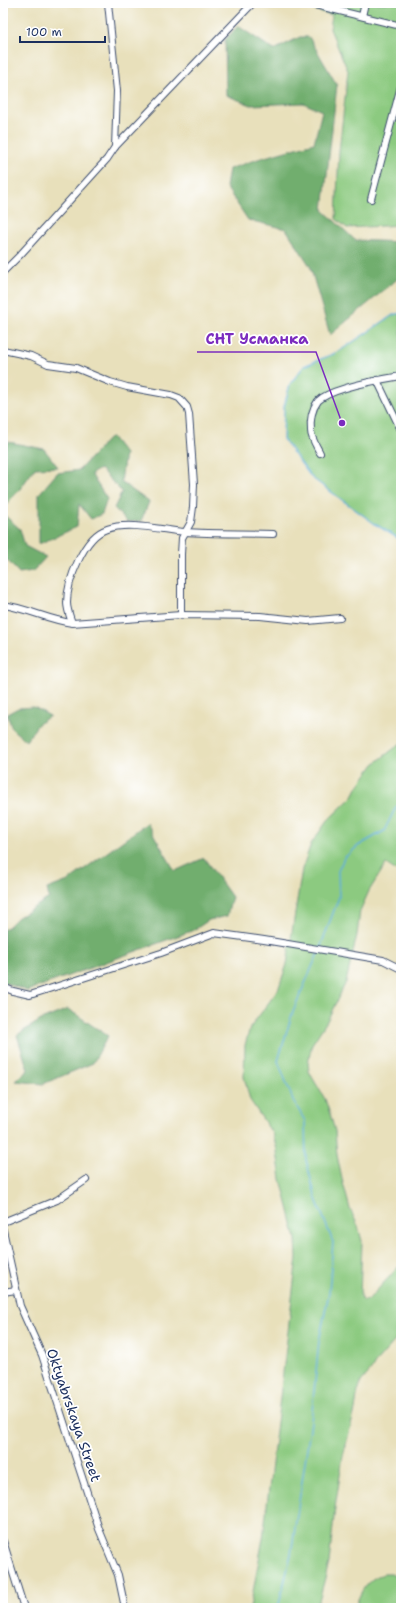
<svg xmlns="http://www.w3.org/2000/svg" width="404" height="1611" font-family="'Shantell Sans',sans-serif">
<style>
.green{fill:#8cca80;stroke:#547c6f}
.forest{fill:#71ae6e;stroke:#466e66}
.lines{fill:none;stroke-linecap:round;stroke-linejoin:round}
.stream{stroke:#60afda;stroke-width:1.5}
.minor-casing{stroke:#3a4a6c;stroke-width:8}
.minor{stroke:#fff;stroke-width:6}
.labels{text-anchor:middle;stroke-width:3.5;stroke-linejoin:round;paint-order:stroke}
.street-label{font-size:14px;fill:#1b2f5e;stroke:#fff}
.leader{fill:none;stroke:#7b2cbf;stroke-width:1.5}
.callout-dot{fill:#7b2cbf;stroke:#fff;stroke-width:1.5}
.callout-label{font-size:15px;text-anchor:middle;font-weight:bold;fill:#7b2cbf;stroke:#fff;stroke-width:3.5;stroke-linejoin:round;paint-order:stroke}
</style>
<rect width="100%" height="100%" fill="#fff"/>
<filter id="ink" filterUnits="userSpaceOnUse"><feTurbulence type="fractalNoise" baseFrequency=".025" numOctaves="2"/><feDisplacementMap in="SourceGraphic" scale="8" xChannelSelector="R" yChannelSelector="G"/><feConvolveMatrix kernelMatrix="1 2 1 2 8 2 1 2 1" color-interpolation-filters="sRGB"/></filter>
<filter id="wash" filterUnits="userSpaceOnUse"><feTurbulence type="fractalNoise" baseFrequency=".012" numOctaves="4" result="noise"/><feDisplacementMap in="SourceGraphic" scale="16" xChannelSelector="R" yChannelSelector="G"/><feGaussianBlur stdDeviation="0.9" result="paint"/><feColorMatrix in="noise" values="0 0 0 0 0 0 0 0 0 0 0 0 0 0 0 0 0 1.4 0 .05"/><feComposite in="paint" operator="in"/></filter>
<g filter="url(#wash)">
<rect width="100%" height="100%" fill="#e8e0bb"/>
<g class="green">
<path d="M 289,3 L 401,3 L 401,225 L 347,228 L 336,219 L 339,151 L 348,71 L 330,29 L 332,15 Z"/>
<path d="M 401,313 L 401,540 L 375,524 L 312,478 L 283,439 L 284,407 L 290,384 L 304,366 L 338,352 L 393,315 Z"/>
<path d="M 401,743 L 401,874 L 386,864 L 369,891 L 360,911 L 357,935 L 346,982 L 327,1021 L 312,1044 L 308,1063 L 309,1071 L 312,1077 L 325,1099 L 330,1114 L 335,1131 L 337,1155 L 342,1179 L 350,1209 L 358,1226 L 362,1241 L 360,1297 L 364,1301 L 368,1300 L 401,1264 L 401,1334 L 375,1363 L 371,1370 L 361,1382 L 357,1395 L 355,1410 L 343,1456 L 335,1508 L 329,1563 L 317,1608 L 250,1608 L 263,1538 L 297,1257 L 296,1239 L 281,1179 L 276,1145 L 272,1133 L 250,1100 L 244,1077 L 245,1045 L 250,1028 L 278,990 L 287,964 L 302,869 L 311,844 L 327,821 L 353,796 L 358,786 L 374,764 Z"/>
<path d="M 384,1574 L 391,1574 L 401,1579 L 401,1608 L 355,1608 C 360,1592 367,1578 384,1574 Z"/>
</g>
<g class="forest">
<path d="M 238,26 L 274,50 L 300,37 L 309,37 L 337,85 L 323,210 L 355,240 L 401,242 L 401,276 L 330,335 L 310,266 L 286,229 L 248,220 L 226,187 L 229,169 L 258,159 L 314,143 L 322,111 L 303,103 L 251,105 L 226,95 L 225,40 Z"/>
<path d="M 111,436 L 125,454 L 121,482 L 149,502 L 141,521 L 127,522 L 114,508 L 122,492 L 100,469 L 91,474 L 107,499 L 102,514 L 91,519 L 79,504 L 77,527 L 39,544 L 39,494 L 57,473 L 79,470 Z"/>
<path d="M 3,439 L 4,441 L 44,449 L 58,467 L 35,468 L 20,489 L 3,508 Z"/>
<path d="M 3,514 L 20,529 L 25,546 L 46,557 L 33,571 L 19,573 L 7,560 L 3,561 L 3,550 L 7,548 L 3,546 Z"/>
<path d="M 34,707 L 50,716 L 38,724 L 26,741 L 12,729 L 7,714 L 18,708 Z"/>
<path d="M 147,823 L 175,871 L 204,858 L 232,897 L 227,916 L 209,920 L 194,930 L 27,991 L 3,982 L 3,929 L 8,927 L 17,918 L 49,898 L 47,889 L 68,881 Z"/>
<path d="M 68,1009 L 108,1036 L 93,1063 L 43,1084 L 16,1081 L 28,1070 L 17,1035 L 41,1020 Z"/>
</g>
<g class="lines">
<g class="stream">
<path d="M 401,313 L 393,315 L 338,352 L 304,366 L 290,384 L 284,407 L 283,439 L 312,478 L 375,524 L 401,540"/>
<path d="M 320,948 L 339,897 L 338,871 L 344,858 L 358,846 L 384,831 L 396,807 L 401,804"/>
<path d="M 278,1608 L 291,1554 L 311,1422 L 319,1341 L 329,1293 L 333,1242 L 316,1199 L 306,1160 L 305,1121 L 293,1100 L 278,1061 L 293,1011 L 319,951"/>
</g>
</g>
</g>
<g filter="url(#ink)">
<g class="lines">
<g class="minor-casing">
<g id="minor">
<path d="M 108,3 L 117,91 L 115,147"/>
<path d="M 307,3 L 401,26"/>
<path d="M 362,16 L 365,3"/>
<path d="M 371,199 L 401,86"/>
<path d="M 3,272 L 20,255 L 107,159 L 115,147 L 253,3"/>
<path d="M 3,350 L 31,356 L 48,364 L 76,368 L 110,382 L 127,387 L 171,395 L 179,398 L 187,407 L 189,414 L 194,484 L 193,507 L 191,522 L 182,538 L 181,554 L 181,615"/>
<path d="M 377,380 L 401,430"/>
<path d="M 320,453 C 317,447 311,438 311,431 C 310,421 312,409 318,401 C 331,388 383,379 401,376"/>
<path d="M 3,605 C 27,608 48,620 72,623 L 181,615 L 260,616 L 308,621 L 340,618"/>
<path d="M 72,623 C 70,617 67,609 67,603 C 67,581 84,536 107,529 C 129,521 162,530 185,532 C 214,534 244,533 273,534"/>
<path d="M 3,987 L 13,991 L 30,995 L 161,953 L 214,933 L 264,940 L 383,960 L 401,969"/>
<path d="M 3,1222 L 57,1200 L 86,1180"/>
<path d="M 3,1230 L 20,1306 L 42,1355 L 99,1529 L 118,1575 L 125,1608"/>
<path d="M 3,1292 L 16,1290"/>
<path d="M 3,1541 L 24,1608"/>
</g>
</g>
<use href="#minor" class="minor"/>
</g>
</g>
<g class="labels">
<g class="street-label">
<text transform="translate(74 1415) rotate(71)" y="5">Oktyabrskaya Street</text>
</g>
</g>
<path class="leader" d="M342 423L316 352H197"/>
<circle class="callout-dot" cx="342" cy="423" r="4"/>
<g class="callout-label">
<text x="257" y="344">СНТ Усманка</text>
</g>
<rect width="404" height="1611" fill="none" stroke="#fff" stroke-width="16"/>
<path d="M20 36v6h85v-6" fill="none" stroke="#1b2f5e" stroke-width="2"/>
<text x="26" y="36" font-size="12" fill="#1b2f5e" stroke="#ffffff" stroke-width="3" paint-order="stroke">100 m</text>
</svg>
